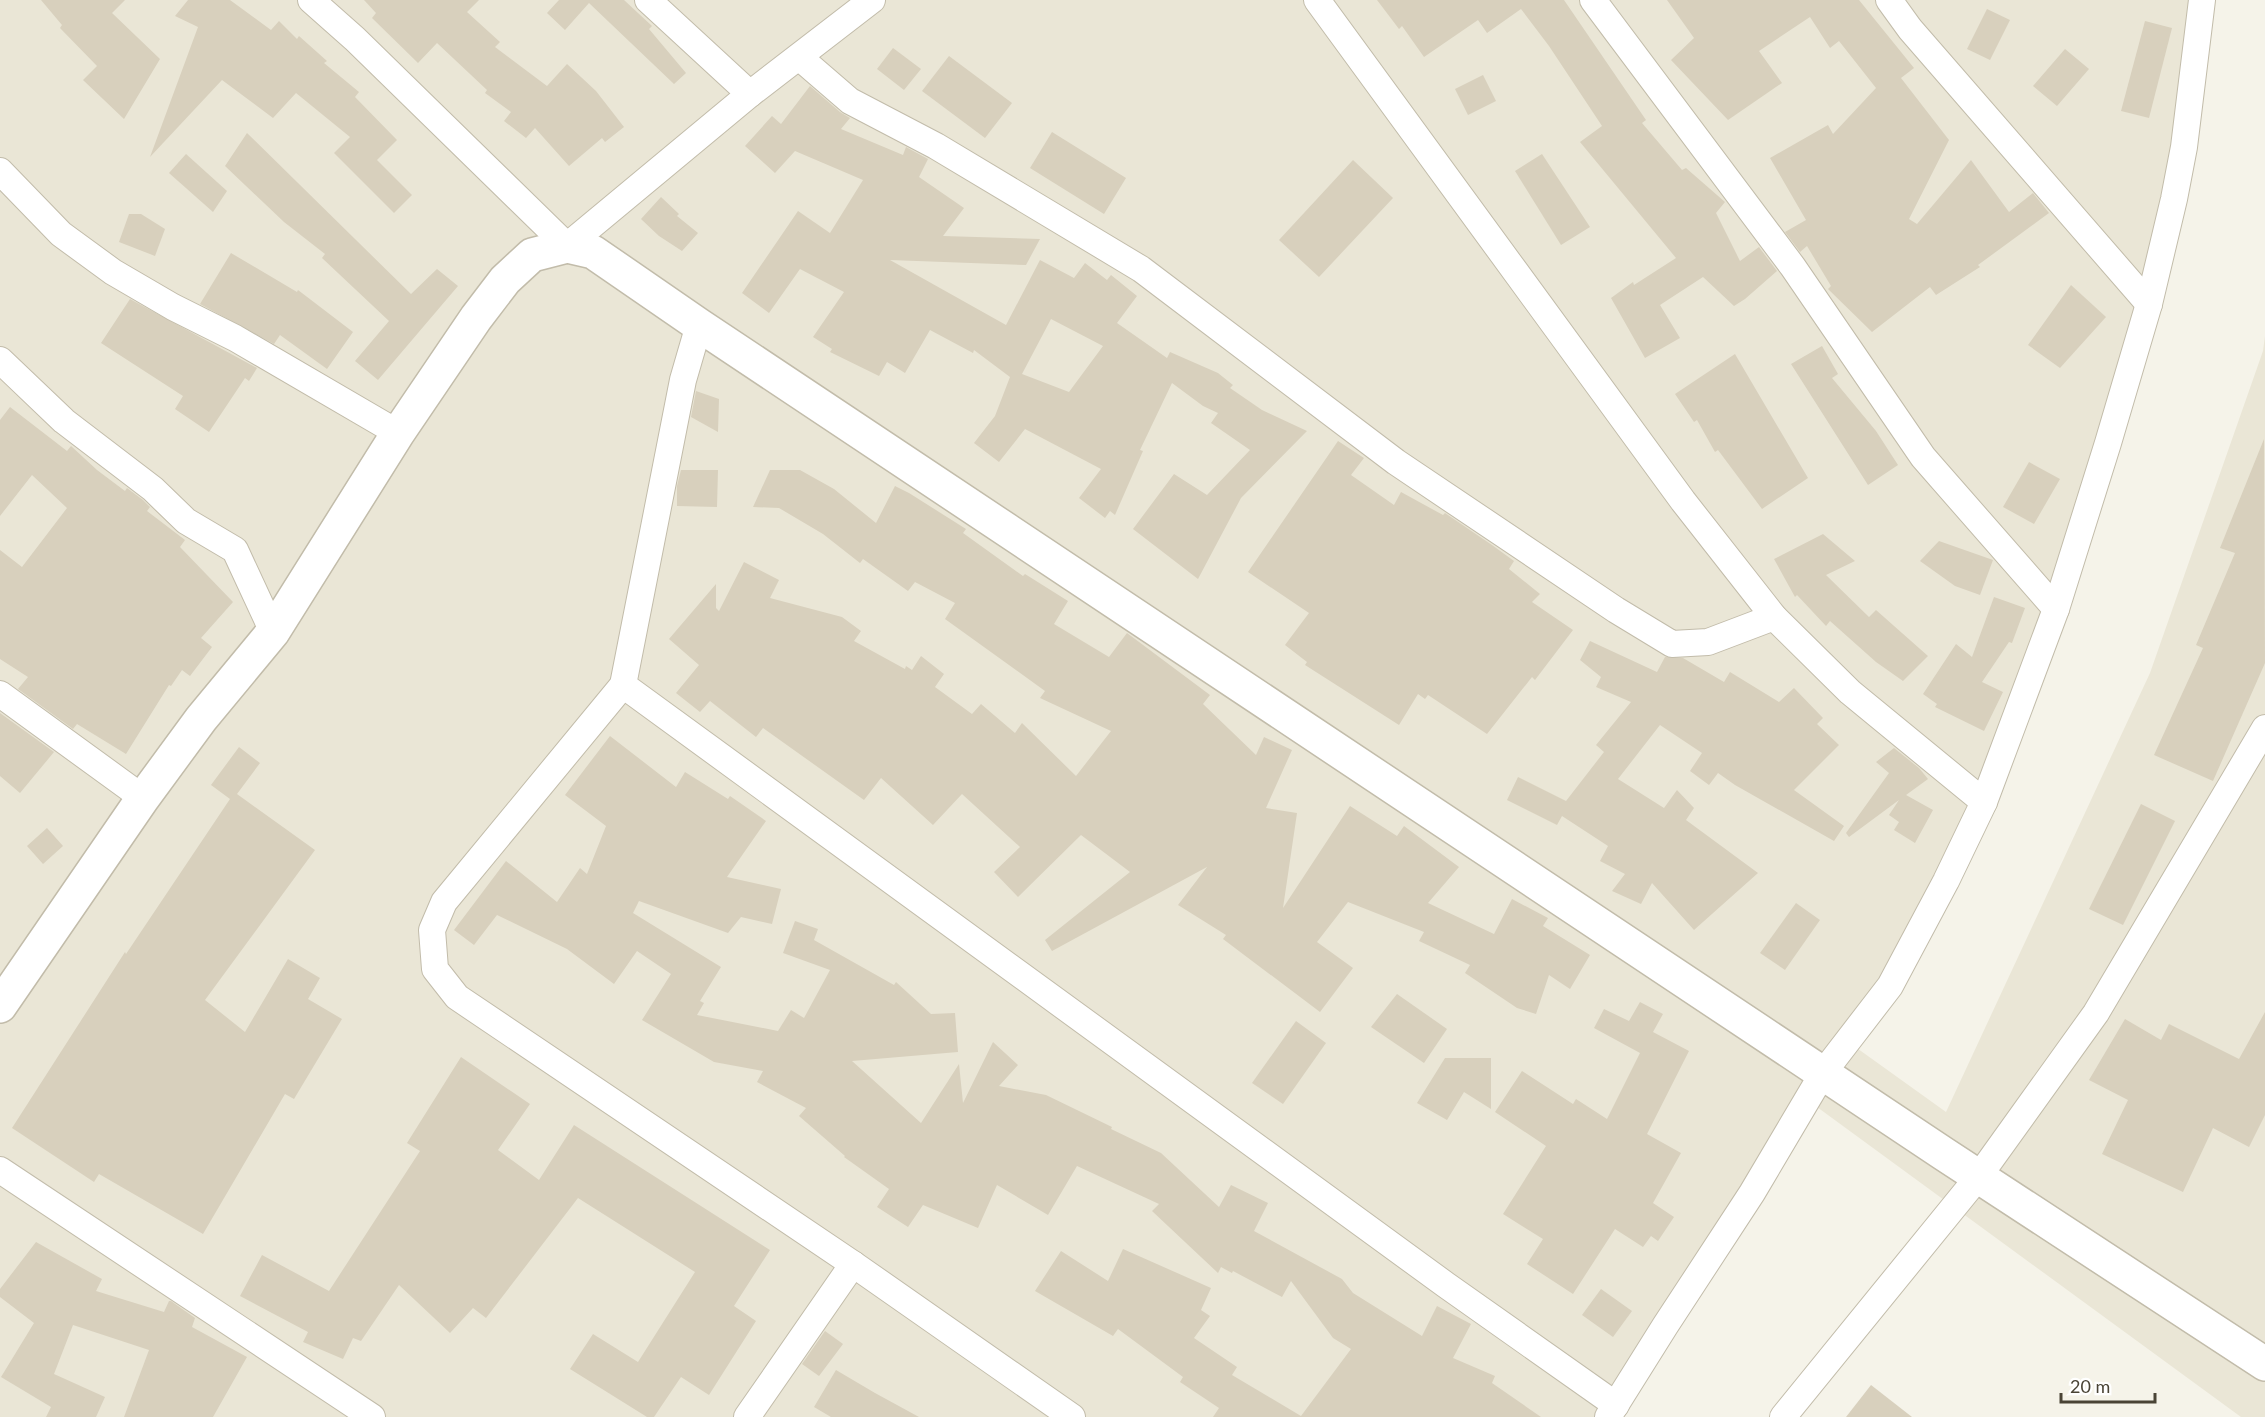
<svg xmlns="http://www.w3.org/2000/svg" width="2265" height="1417" font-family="Lato,sans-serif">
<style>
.residential{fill:#eae6d6}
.building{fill:#d8d0bd;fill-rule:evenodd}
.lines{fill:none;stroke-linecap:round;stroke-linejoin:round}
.minor-casing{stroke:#c2bcaa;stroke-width:28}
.tertiary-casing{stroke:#c2bcaa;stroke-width:36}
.minor{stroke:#fff;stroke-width:26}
.tertiary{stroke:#fff;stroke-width:33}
</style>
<rect width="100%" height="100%" fill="#f5f3e9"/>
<path class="residential" d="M 0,0 L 2202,0 L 2149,329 L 2010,748 L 1847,1041 L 1946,1112 L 2150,673 L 2263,351 L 2265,336 L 2265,1417 L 2241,1417 L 1817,1107 L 1605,1417 L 0,1417 Z"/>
<g class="building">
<path d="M 41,0 L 125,0 L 112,13 L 160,59 L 124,119 L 83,80 L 97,66 L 60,28 L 62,25 Z"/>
<path d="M 188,0 L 230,0 L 271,30 L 279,21 L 297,39 L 299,36 L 327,61 L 324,63 L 359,92 L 355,97 L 397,140 L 377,160 L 412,195 L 394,213 L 334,153 L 350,137 L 296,93 L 273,118 L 222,80 L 150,157 L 198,27 L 175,16 Z"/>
<path d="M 364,0 L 479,0 L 467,12 L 500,42 L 495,47 L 547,86 L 567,64 L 596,91 L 624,127 L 605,142 L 602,138 L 569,166 L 535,128 L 526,138 L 504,121 L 511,112 L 485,93 L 487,90 L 437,43 L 418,63 L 372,18 L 376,13 Z"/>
<path d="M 559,0 L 624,0 L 652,26 L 649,29 L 686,73 L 674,84 L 589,3 L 565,30 L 547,13 Z"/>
<path d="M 1377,0 L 1564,0 L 1646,120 L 1642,123 L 1682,170 L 1686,168 L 1725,202 L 1716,213 L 1740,261 L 1759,247 L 1777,271 L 1745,299 L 1734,306 L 1703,277 L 1660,305 L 1680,338 L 1645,358 L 1611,298 L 1633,282 L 1634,285 L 1676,258 L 1580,142 L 1602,126 L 1549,46 L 1521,9 L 1487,33 L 1478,20 L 1424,57 L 1402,26 L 1399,29 Z"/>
<path d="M 1667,0 L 1859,0 L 1914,68 L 1901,78 L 1949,140 L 1909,219 L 1917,224 L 1971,160 L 2009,212 L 2033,193 L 2049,213 L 1978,265 L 1980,267 L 1936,295 L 1930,287 L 1872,332 L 1828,289 L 1831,286 L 1807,246 L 1800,252 L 1785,232 L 1806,220 L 1770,158 L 1828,125 L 1833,134 L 1876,88 L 1839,41 L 1830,48 L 1810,17 L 1759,51 L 1782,83 L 1728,120 L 1671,60 L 1694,38 Z"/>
<path d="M 1987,9 L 2010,20 L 1990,60 L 1967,49 Z"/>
<path d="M 2145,21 L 2172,28 L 2149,118 L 2121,111 Z"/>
<path d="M 893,48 L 921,69 L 904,90 L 877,69 Z"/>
<path d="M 2065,49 L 2089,69 L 2057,106 L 2033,86 Z"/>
<path d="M 949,56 L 1012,103 L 985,138 L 922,91 Z"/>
<path d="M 1483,75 L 1496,101 L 1468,115 L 1455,89 Z"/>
<path d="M 810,86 L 840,112 L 850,118 L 841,129 L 903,155 L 906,147 L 928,159 L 919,177 L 964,208 L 943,236 L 1040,239 L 1026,265 L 890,260 L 1006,325 L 1040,260 L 1074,278 L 1085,263 L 1107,280 L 1111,275 L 1137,296 L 1117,323 L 1167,358 L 1170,352 L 1218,373 L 1233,385 L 1230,388 L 1262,410 L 1307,431 L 1241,498 L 1198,579 L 1133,529 L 1174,474 L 1207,495 L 1250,450 L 1211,423 L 1218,413 L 1203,406 L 1172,383 L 1140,450 L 1143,451 L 1115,515 L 1110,511 L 1105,518 L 1079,498 L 1101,469 L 1025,429 L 999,462 L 974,443 L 995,416 L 1010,377 L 974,350 L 973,353 L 930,330 L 905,373 L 887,362 L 879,376 L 830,352 L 832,349 L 813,337 L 844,292 L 800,269 L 769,313 L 742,293 L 798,211 L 830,233 L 863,180 L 795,151 L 775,173 L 745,146 L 772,116 L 781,124 ZM 1051,319 L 1103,346 L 1069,392 L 1022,374 Z"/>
<path d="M 1052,132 L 1126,178 L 1104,214 L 1030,168 Z"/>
<path d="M 247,133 L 411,294 L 437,269 L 458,286 L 378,380 L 355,361 L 389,321 L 322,258 L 325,254 L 284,222 L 225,166 Z"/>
<path d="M 186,154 L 227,191 L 213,212 L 169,173 Z"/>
<path d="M 1542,154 L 1590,227 L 1561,245 L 1515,171 Z"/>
<path d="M 1353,160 L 1393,198 L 1319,277 L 1279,240 Z"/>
<path d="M 661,197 L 679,214 L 677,216 L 698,233 L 682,251 L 659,236 L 641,219 Z"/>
<path d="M 129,214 L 141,214 L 165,229 L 155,256 L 119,242 Z"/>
<path d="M 231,253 L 297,292 L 298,290 L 353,332 L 327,369 L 280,335 L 274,344 L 200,304 Z"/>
<path d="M 2071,285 L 2106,317 L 2060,368 L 2028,345 Z"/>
<path d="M 130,299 L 257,368 L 249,381 L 245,378 L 209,432 L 175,409 L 183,396 L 101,343 Z"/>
<path d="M 1822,346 L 1838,374 L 1832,378 L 1876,431 L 1898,465 L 1868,485 L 1791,364 Z"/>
<path d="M 1735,354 L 1808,478 L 1762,509 L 1718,450 L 1715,452 L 1697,420 L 1694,422 L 1675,394 Z"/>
<path d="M 696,391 L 719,399 L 718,432 L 691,417 Z"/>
<path d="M 10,407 L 67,451 L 71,446 L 97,470 L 125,491 L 127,488 L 143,500 L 150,507 L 147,511 L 185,540 L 180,547 L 233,602 L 201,638 L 212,647 L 190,676 L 182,670 L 171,686 L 169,685 L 126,754 L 77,724 L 73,729 L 18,689 L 28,677 L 0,659 L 0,550 L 22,567 L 67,508 L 32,475 L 0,516 L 0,420 Z"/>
<path d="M 2264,439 L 2265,663 L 2213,781 L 2154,755 L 2203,648 L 2196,645 L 2235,553 L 2220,548 Z"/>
<path d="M 1338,441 L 1364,458 L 1351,475 L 1394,505 L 1401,492 L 1443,515 L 1445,513 L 1492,545 L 1514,561 L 1509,569 L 1540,594 L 1532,602 L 1573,630 L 1535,680 L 1532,677 L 1487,734 L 1428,695 L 1425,699 L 1418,694 L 1399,725 L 1305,665 L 1307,662 L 1285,645 L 1309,613 L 1248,572 Z"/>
<path d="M 2029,462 L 2060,479 L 2034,524 L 2003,507 Z"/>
<path d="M 681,470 L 718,470 L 717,507 L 677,506 L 677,486 Z"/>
<path d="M 770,470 L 800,470 L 834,489 L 876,523 L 895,486 L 909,493 L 966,529 L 963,533 L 1023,576 L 1025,574 L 1068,601 L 1054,624 L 1109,657 L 1127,633 L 1210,695 L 1203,704 L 1256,755 L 1264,737 L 1292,750 L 1266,808 L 1297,813 L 1283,908 L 1350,806 L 1397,836 L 1404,826 L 1459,867 L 1428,903 L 1494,934 L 1512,899 L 1548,918 L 1543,926 L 1590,955 L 1570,989 L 1549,975 L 1536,1014 L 1517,1008 L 1465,973 L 1470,965 L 1419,941 L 1424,932 L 1348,902 L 1317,942 L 1353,968 L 1320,1012 L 1223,939 L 1226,935 L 1178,905 L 1207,867 L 1052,951 L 1045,940 L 1130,872 L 1081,835 L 1018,897 L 994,872 L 1020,847 L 962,794 L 933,825 L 881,778 L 864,800 L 763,728 L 756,737 L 710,701 L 700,712 L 676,693 L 699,665 L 669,639 L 716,584 L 716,608 L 719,611 L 744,562 L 779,580 L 770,598 L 842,617 L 861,631 L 854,641 L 905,669 L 906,666 L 912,670 L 921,656 L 944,674 L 935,687 L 972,714 L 981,704 L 1015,733 L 1022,723 L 1076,776 L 1111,731 L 1040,698 L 1045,691 L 945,619 L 955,603 L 915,582 L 908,591 L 863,559 L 860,563 L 823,534 L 779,508 L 753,507 Z"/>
<path d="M 1823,534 L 1855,561 L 1826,575 L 1869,617 L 1876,610 L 1928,656 L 1903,681 L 1876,662 L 1830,621 L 1826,626 L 1797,595 L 1795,597 L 1774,559 Z"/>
<path d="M 1939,541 L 1993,560 L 1980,595 L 1955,586 L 1920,561 Z"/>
<path d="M 1994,597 L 2025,608 L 2012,643 L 2009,642 L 1982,682 L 2003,692 L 1984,731 L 1935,707 L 1937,704 L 1923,694 L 1956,644 L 1972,657 Z"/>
<path d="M 1590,641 L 1657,672 L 1665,657 L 1683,658 L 1724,682 L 1730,672 L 1779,702 L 1794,688 L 1823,718 L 1817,724 L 1839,745 L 1794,790 L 1844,826 L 1834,841 L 1735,785 L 1718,773 L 1709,785 L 1690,771 L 1702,753 L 1660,725 L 1618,779 L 1664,808 L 1677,790 L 1694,808 L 1686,820 L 1758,873 L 1694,930 L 1652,883 L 1641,904 L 1612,891 L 1625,874 L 1600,861 L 1608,846 L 1562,816 L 1557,825 L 1507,800 L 1518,777 L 1566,801 L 1604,752 L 1596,745 L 1631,702 L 1596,687 L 1601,677 L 1580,660 Z"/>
<path d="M 0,713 L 54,752 L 20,793 L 0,776 Z"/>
<path d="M 610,736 L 676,787 L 685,772 L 728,799 L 730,796 L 766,821 L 727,877 L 781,889 L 772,924 L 741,917 L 728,933 L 639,901 L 633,913 L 721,967 L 700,1001 L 704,1003 L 697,1015 L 778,1031 L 791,1010 L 804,1018 L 830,970 L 783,953 L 795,921 L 818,929 L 814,940 L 894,985 L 896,982 L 931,1014 L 955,1013 L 958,1052 L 852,1061 L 921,1123 L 959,1064 L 963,1103 L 993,1042 L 1018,1065 L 999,1086 L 1046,1095 L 1112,1127 L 1111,1129 L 1161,1153 L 1219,1207 L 1231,1185 L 1268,1203 L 1254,1231 L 1342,1279 L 1353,1293 L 1422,1336 L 1437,1306 L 1471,1324 L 1453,1358 L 1495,1376 L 1492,1383 L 1541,1417 L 1213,1417 L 1219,1408 L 1180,1382 L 1183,1377 L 1118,1329 L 1113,1336 L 1035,1291 L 1061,1251 L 1108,1281 L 1123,1249 L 1211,1288 L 1201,1310 L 1210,1316 L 1194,1338 L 1237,1367 L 1232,1375 L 1301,1416 L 1351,1349 L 1333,1338 L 1291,1281 L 1282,1297 L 1233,1271 L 1232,1273 L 1221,1267 L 1218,1273 L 1152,1211 L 1159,1204 L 1077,1166 L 1048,1215 L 997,1185 L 978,1228 L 923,1205 L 908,1227 L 877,1207 L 889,1189 L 844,1157 L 845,1156 L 799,1116 L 806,1108 L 757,1082 L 763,1071 L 714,1062 L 642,1020 L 671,974 L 637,951 L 614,984 L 567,949 L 497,915 L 474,945 L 454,930 L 506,861 L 557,902 L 580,868 L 587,874 L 606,826 L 565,795 Z"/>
<path d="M 239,747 L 260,763 L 237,794 L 315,850 L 205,1000 L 245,1032 L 288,959 L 320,978 L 308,999 L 342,1019 L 294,1099 L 285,1094 L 203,1234 L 99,1174 L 94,1182 L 12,1128 L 125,952 L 126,954 L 230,799 L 211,785 Z"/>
<path d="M 1894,748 L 1919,768 L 1928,779 L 1906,795 L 1933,810 L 1915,843 L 1894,830 L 1899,822 L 1889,815 L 1899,800 L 1849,837 L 1846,833 L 1889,773 L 1876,762 Z"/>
<path d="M 2141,804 L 2175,821 L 2123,925 L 2089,909 Z"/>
<path d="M 47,828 L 63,846 L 43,864 L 27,846 Z"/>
<path d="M 1796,903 L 1820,920 L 1785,970 L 1760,953 Z"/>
<path d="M 1397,994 L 1447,1029 L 1424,1063 L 1371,1027 Z"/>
<path d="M 1640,1002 L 1663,1014 L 1653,1032 L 1689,1051 L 1647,1134 L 1681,1153 L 1653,1203 L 1674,1217 L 1658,1241 L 1651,1236 L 1643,1247 L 1615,1229 L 1573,1294 L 1527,1264 L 1543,1239 L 1503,1214 L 1546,1146 L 1495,1112 L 1522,1071 L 1573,1104 L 1576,1099 L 1607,1119 L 1640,1053 L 1594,1028 L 1604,1009 L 1629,1021 Z"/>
<path d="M 2265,1012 L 2265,1115 L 2249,1147 L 2213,1128 L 2183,1192 L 2102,1154 L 2128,1100 L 2089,1080 L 2125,1019 L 2161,1040 L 2169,1024 L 2239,1059 Z"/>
<path d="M 1296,1021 L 1326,1043 L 1283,1104 L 1252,1083 Z"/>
<path d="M 461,1057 L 530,1104 L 498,1150 L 539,1180 L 574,1125 L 770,1250 L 734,1306 L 756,1321 L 709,1395 L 681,1377 L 654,1417 L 647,1417 L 570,1369 L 593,1334 L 638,1362 L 695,1272 L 578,1198 L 486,1318 L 473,1308 L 450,1333 L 399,1285 L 361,1341 L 353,1338 L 343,1359 L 303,1342 L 308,1332 L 240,1296 L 262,1255 L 329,1291 L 420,1151 L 407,1143 Z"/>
<path d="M 1445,1058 L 1491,1058 L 1491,1109 L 1464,1092 L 1447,1120 L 1417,1103 Z"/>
<path d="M 36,1242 L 102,1279 L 96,1291 L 164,1312 L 169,1301 L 171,1301 L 195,1318 L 192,1327 L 247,1357 L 213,1417 L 124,1417 L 149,1350 L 73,1325 L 54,1374 L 105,1397 L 96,1417 L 46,1417 L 51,1407 L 1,1377 L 34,1323 L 0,1297 L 0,1289 Z"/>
<path d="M 1601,1289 L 1632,1311 L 1613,1337 L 1582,1315 Z"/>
<path d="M 825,1331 L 843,1344 L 819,1376 L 802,1364 Z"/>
<path d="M 836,1370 L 875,1393 L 919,1417 L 831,1417 L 814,1407 Z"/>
<path d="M 1871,1385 L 1912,1417 L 1846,1417 Z"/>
</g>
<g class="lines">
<g class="minor-casing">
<g id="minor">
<path d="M 311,0 L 355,39 L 567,246 L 750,94 L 872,0"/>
<path d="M 648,0 L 750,94"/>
<path d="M 1317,0 L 1683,501 L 1774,617 L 1850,692 L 1984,802"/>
<path d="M 1593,0 L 1793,267 L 1923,457 L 2056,609"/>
<path d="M 1889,0 L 1910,29 L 2149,304"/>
<path d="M 799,57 L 850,101 L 936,146 L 1141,269 L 1396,462 L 1616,610 L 1672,644 L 1708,642 L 1774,617"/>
<path d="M 0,171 L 61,234 L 113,272 L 173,307 L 235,338 L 398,433"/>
<path d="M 699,325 L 683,380 L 623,685 L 1446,1285 L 1616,1405"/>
<path d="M 0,360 L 64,421 L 153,489 L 186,521 L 235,550 L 273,632"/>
<path d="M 623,685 L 444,902 L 432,930 L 435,969 L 457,997 L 853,1264 L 1072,1417"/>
<path d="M 0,694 L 143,798"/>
<path d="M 0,1170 L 372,1417"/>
<path d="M 747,1417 L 853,1264"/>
<path d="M 1608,1417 L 1665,1326 L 1752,1193 L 1823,1073 L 1890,986 L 1946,881 L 1984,802 L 2056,609 L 2108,443 L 2149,304 L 2174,199 L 2184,147 L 2202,0"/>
<path d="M 1783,1417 L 1979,1176 L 2096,1013 L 2265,728"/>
</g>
</g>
<g class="tertiary-casing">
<path id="tertiary" d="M 0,1006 L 143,798 L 201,719 L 273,632 L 398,433 L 476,318 L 505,280 L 532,255 L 567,246 L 593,252 L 699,325 L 1944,1154 L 2265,1364"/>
</g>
<use href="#minor" class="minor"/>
<use href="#tertiary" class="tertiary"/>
</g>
<path d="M2061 1393v9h94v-9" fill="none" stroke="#4a4436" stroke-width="3"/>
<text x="2070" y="1393" font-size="18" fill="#4a4436" stroke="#ffffff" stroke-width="4.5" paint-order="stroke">20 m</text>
</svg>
